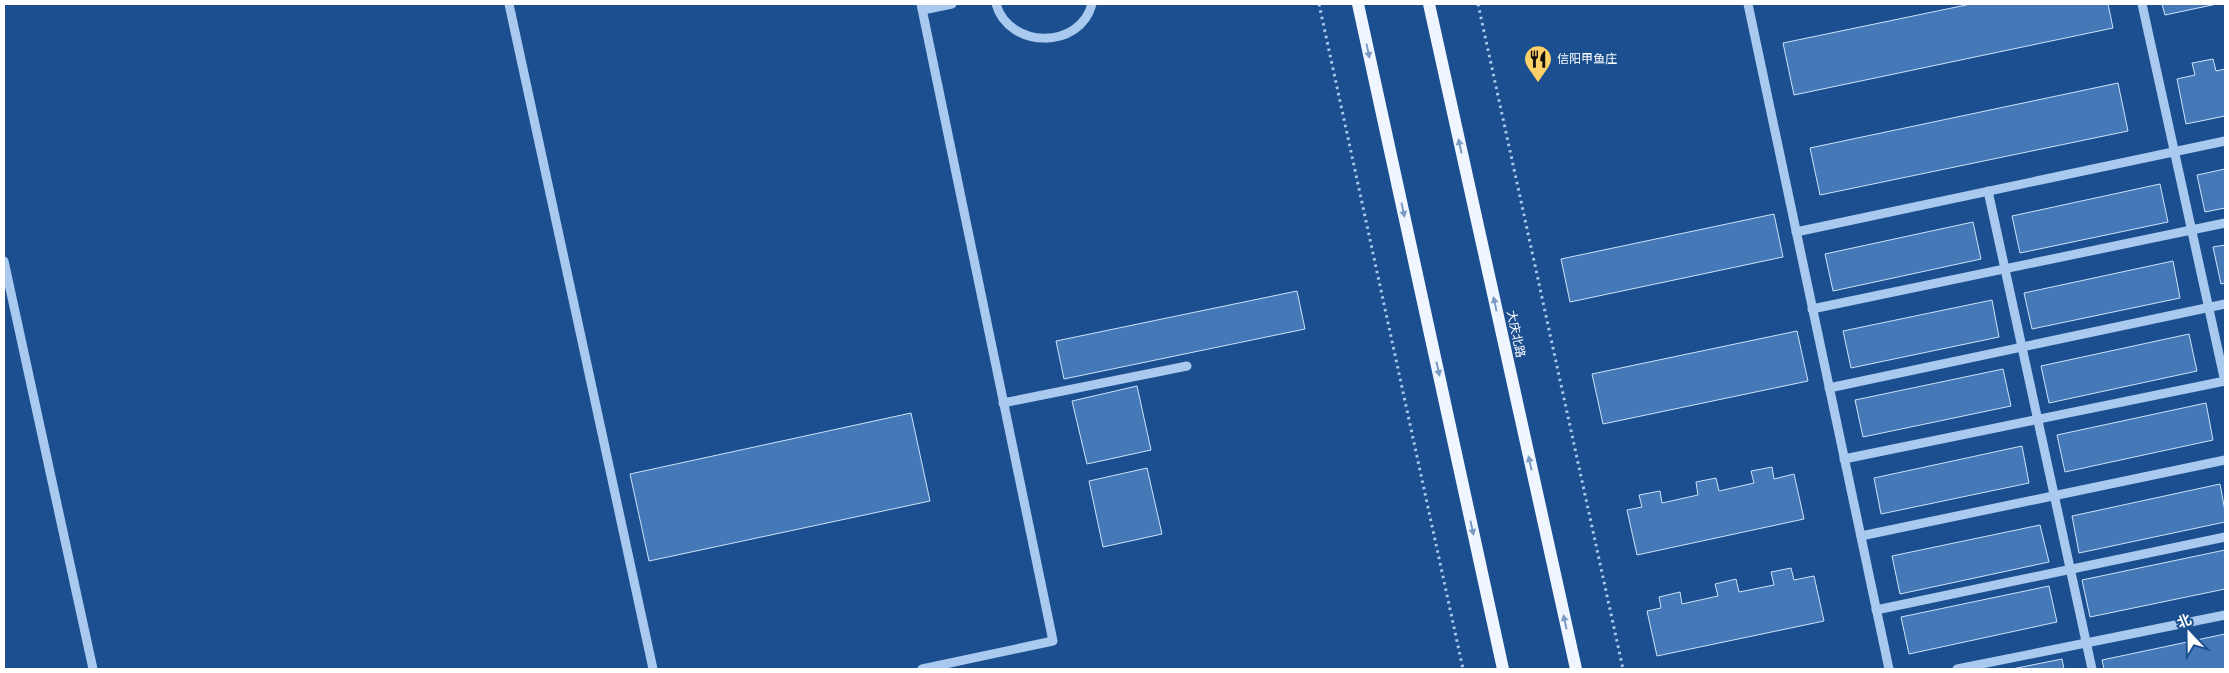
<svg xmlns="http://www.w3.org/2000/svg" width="2229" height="673" font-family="Quicksand,'Noto Sans SC',sans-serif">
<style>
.building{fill:#4478b7;stroke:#cfe3fa}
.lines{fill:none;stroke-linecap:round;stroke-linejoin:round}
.path{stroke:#a9c9ee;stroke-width:3;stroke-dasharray:2.5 4;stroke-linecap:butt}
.minor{stroke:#a9c9ee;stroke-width:9}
.major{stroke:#f0f6ff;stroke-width:12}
.oneway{fill:#7b9ac1}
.labels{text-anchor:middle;stroke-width:4;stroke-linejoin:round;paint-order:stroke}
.poi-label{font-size:12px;fill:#fff;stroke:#1b4f8f;text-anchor:start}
.street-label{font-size:12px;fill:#fff;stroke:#1b4f8f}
</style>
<rect width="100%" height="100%" fill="#1b4f8f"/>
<g class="building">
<path d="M 1971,4 L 2108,4 L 2113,28 L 1794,95 L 1783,43 Z"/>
<path d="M 2162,4 L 2217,4 L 2165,15 Z"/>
<path d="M 2213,59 L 2216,71 L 2225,69 L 2225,116 L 2186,124 L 2177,79 L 2195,75 L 2192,63 Z"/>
<path d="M 2118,83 L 2128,131 L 1820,195 L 1810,148 Z"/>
<path d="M 2225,169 L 2225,208 L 2205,212 L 2197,175 Z"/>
<path d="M 2160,184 L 2168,222 L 2020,253 L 2012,216 Z"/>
<path d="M 1774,214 L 1783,257 L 1570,302 L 1561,259 Z"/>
<path d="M 1973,222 L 1981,259 L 1833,291 L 1825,254 Z"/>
<path d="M 2225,245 L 2225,283 L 2221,284 L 2213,247 Z"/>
<path d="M 2173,261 L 2180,298 L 2032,329 L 2024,293 Z"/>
<path d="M 1297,291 L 1305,329 L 1064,379 L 1056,341 Z"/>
<path d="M 1992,300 L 1999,337 L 1851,368 L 1843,331 Z"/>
<path d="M 1797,331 L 1808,381 L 1603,424 L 1592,374 Z"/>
<path d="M 2189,334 L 2197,371 L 2049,403 L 2041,366 Z"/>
<path d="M 2003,369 L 2011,406 L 1863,437 L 1855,400 Z"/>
<path d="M 1137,386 L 1151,450 L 1087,464 L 1072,401 Z"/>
<path d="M 2206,403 L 2213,440 L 2065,472 L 2057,435 Z"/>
<path d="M 911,413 L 930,501 L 649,561 L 630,474 Z"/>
<path d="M 2022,446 L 2029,483 L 1881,514 L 1874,478 Z"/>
<path d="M 1772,467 L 1774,479 L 1794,474 L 1804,519 L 1637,555 L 1627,510 L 1642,507 L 1639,495 L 1660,491 L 1662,503 L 1698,495 L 1696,482 L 1716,478 L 1719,491 L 1754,483 L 1751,471 Z"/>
<path d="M 1147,468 L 1162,534 L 1103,547 L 1089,481 Z"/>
<path d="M 2220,484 L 2225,511 L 2225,522 L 2079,553 L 2072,516 Z"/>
<path d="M 2040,525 L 2049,562 L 1900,594 L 1892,556 Z"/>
<path d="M 2225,550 L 2225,589 L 2090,617 L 2082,580 Z"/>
<path d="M 1791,568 L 1794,580 L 1814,576 L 1824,621 L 1657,656 L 1647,611 L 1661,608 L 1659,597 L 1680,592 L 1682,604 L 1718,596 L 1715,584 L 1736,579 L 1739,592 L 1774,585 L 1771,572 Z"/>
<path d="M 2049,586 L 2057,622 L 1909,654 L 1901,617 Z"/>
<path d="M 2225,634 L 2225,669 L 2104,669 L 2102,660 Z"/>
<path d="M 2062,659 L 2064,669 L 2012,669 Z"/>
</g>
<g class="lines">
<g class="path">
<path d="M 1319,4 L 1463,669"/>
<path d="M 1478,4 L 1623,669"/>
</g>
<g class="minor">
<path d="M 509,4 L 653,669"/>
<path d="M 921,4 L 1053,641 L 922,669"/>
<path d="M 996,4 C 1009,49 1080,50 1092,4"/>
<path d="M 1748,4 L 1889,669"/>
<path d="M 2142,4 L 2225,382"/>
<path d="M 923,10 L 952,4"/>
<path d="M 1988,191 L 2092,669"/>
<path d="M 1796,232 L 2225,141"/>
<path d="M 4,261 L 93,669"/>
<path d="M 1812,309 L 2225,223"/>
<path d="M 1829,388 L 2225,304"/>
<path d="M 1003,403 L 1187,366"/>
<path d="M 1844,459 L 2225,381"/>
<path d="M 1861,536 L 2225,460"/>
<path d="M 1876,610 L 2225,537"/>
<path d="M 1957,669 L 2225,615"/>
</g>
<g class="major">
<path d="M 1358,4 L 1503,669"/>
<path d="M 1429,4 L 1576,669"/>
</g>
</g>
<defs><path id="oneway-solid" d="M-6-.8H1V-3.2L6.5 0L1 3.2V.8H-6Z" transform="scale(1.25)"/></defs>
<g class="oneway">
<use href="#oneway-solid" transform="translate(1368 51) rotate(78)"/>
<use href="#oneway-solid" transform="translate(1460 146) rotate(-102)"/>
<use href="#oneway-solid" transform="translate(1403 210) rotate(78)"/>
<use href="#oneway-solid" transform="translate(1495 304) rotate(-102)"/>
<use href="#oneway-solid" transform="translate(1438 369) rotate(78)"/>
<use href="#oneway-solid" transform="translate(1530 463) rotate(-102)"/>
<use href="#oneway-solid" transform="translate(1472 528) rotate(78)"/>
<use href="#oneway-solid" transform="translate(1565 622) rotate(-102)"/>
</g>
<defs>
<g id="restaurant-pin" transform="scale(1.4375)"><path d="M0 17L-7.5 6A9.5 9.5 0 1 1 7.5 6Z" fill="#ffd166" stroke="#1b4f8f"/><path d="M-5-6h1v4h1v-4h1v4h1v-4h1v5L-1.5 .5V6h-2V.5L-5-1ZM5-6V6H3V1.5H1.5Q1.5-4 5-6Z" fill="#111"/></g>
</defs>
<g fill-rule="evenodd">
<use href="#restaurant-pin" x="1538" y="59"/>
</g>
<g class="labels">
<g class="poi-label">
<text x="1557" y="63">信阳甲鱼庄</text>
</g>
<g class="street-label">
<text transform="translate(1516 334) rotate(78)" y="4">大庆北路</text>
</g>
</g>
<rect width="2229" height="673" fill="none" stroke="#ffffff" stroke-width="10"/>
<g transform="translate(2189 633) rotate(338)" stroke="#1b4f8f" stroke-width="4" paint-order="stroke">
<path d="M0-4L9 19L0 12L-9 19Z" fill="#ffffff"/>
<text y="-8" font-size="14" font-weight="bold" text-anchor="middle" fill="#ffffff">北</text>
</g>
</svg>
